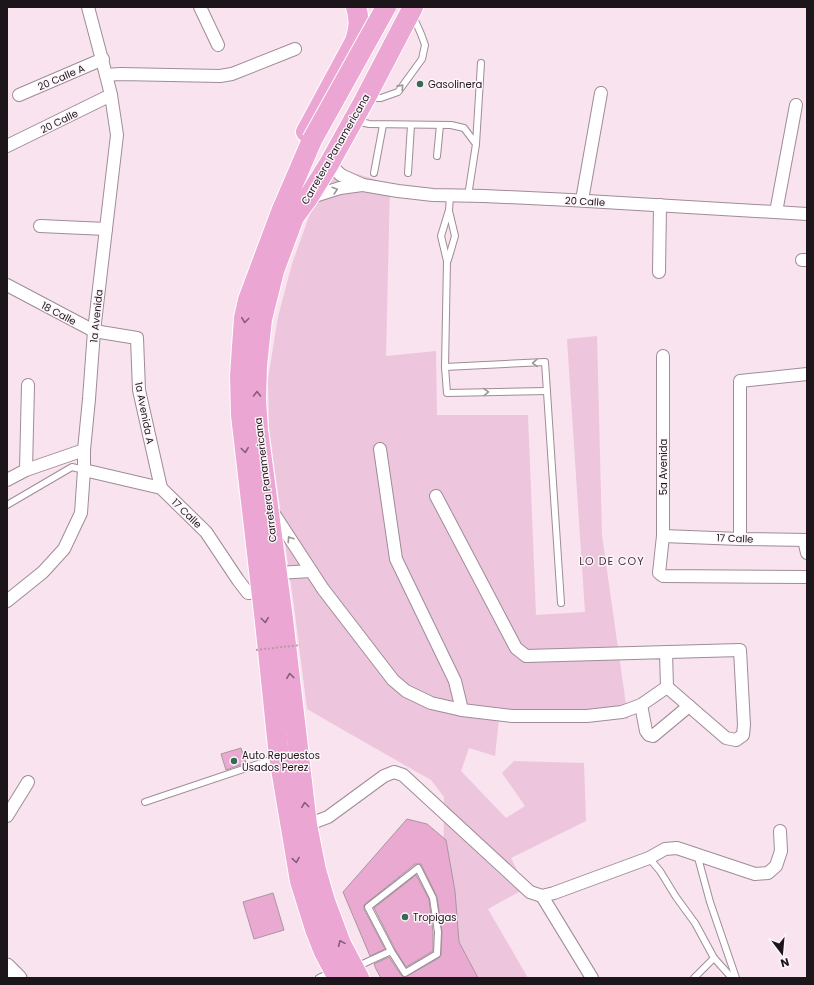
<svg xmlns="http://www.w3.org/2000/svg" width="814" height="985" font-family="Poppins,sans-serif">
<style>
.green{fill:#edc5dd}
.building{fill:#e9a9d1;stroke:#a996a1}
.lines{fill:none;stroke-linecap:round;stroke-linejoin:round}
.service-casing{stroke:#9f8c97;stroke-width:8}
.minor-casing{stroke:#9f8c97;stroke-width:14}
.tertiary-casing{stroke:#9f8c97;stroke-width:17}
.trunk-casing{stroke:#fff;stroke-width:22}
.service{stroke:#fff;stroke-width:6}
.minor{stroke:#fff;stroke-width:12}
.tertiary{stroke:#fff;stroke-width:15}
.trunk{stroke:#eca6d3;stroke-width:20}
.trunk-bridge-casing{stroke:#fff;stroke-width:22;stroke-linecap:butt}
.path-bridge{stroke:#af9fa8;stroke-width:2;stroke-dasharray:2 2;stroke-linecap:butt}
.trunk-bridge{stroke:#eca6d3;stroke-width:20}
.oneway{stroke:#999698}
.oneway2{stroke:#845e76}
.poi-dot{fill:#356b52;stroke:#fdf5fa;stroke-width:1.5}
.labels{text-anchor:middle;stroke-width:3;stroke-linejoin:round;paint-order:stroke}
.street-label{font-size:10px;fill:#1c1519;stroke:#fdf5fa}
.poi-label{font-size:10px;fill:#1c1519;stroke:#fdf5fa;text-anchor:start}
.neighbourhood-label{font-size:11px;letter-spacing:1px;fill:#46363f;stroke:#fdf5fa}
</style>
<rect width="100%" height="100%" fill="#f8e3ef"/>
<path class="green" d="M 334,167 L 390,184 L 386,356 L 436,351 L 437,415 L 528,415 L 536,615 L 585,612 L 567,339 L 597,336 L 602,535 L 628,719 L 499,719 L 495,756 L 469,748 L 461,771 L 506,818 L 525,806 L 502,773 L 514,761 L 584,763 L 586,821 L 511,858 L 526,888 L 488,909 L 528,978 L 475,978 L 443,926 L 444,797 L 431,780 L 345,731 L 307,709 L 294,606 L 281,515 L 269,429 L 268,379 L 278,317 L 292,264 L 311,211 Z"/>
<g class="building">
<path d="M 241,748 L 246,763 L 226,770 L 221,754 Z"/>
<path d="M 407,819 L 427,824 L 446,840 L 455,891 L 459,942 L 478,978 L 381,978 L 376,969 L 374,964 L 389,957 L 401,975 L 405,977 L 439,958 L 441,955 L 442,931 L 437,897 L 421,864 L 415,864 L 364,905 L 364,909 L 385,949 L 370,956 L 343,892 Z"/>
<path d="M 416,875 L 429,899 L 433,932 L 433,951 L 406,967 L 395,949 L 374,908 Z"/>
<path d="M 273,893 L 284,930 L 254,939 L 243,902 Z"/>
</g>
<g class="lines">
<g class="service-casing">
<g id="service">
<path d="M 369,98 L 381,98 L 398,92 L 422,59 L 425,45 L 421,34 L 413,16"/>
<path d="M 357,121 L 369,124 L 451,125 L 464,128 L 476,144 L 468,196"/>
<path d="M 476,144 L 481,63"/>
<path d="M 437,156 L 440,125"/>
<path d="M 374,173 L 383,125"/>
<path d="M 408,173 L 411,125"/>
<path d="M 450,196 L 449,210 L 441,236 L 447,261 L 445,367 L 447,393 L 547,391"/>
<path d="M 448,260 L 455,236 L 449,211"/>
<path d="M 445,367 L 545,362 L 561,603"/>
<path d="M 7,505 L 72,467 L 84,470"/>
<path d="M 145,802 L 276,758"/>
<path d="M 697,854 L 710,902 L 736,978"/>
<path d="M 649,858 L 660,871 L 676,897 L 695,923 L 714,958 L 732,978"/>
<path d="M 418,868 L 433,898 L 438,932 L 437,954 L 405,973 L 391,951 L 368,907 Z"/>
<path d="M 356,967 L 391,951"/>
<path d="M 319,978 L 332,972"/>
<path d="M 694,978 L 714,958"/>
</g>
</g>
<g class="minor-casing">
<g id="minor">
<path d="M 200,7 L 218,45"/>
<path d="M 106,75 L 120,74 L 220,76 L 232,74 L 295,49"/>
<path d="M 19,95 L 103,59"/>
<path d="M 7,146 L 111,95"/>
<path d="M 329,164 L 341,175 L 363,185 L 398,191 L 433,195 L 484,196 L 570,200 L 807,214"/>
<path d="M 308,198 L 340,188 L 362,185"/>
<path d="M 582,200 L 601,93"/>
<path d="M 776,212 L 796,105"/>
<path d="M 40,226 L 106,229"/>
<path d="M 802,260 L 807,260"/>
<path d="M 659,272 L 660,205"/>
<path d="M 7,285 L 94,331 L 137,338 L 139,390 L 161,488"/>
<path d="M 663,356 L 663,536 L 659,573 L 663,576 L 807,577"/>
<path d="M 380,449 L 396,559 L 455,681 L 462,710"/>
<path d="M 26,470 L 28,385"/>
<path d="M 84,470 L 161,488 L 206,532 L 238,580 L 248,593 L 262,592"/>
<path d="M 7,480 L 26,470 L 84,450"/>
<path d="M 436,496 L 516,648 L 526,656 L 740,650 L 744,725 L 743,735 L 736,740 L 726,738 L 667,687 L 666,652"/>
<path d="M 272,511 L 323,589 L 393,680 L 406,691 L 431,703 L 462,710 L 512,716 L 587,716 L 622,712 L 641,705 L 667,687"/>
<path d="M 663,536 L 740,539 L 807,540"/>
<path d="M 740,539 L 740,381 L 807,374"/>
<path d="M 804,540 L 807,553"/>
<path d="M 277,573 L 311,571"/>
<path d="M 7,601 L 43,572 L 64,549 L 81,513 L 84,470 L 84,450 L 89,399 L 94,331 L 117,135 L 111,95 L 106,75 L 88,7"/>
<path d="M 641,705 L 646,731 L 649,735 L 653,736 L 689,706"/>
<path d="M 7,816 L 28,782"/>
<path d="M 307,825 L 328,817 L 384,776 L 394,772 L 403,775 L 530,892 L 542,896 L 554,893 L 649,858 L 665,849 L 677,848 L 755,874 L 768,873 L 776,866 L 781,851 L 780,831"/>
<path d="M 542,896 L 592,978"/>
</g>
</g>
<g class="tertiary-casing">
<path id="tertiary" d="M 7,966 L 19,978"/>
</g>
<g class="trunk-casing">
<g id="trunk">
<path d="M 306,132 L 355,41 C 359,28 360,20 356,7"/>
<path d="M 312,140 L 281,212 L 248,300 L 244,318 L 240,376 L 241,415 L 265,622 L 279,757 L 300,881 L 315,929 L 324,952 L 338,978"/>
<path d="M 359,978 L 341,944 L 325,901 L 316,870 L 307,825 L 283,619 L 258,430 L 256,400 L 257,366 L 262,319 L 274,271 L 294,217 L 308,198 L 329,164 L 365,99 L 413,7"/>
</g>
</g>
<use href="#service" class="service"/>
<use href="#minor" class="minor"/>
<use href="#tertiary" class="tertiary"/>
<use href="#trunk" class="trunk"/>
<g class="trunk-bridge-casing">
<path id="trunk-bridge" d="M 312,140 L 386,7"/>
</g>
<path class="path-bridge" d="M 256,650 L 300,645"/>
<use href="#trunk-bridge" class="trunk-bridge"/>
</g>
<defs><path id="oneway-chevron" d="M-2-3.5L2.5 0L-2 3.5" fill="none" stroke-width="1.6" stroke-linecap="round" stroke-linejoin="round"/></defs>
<g class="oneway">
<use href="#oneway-chevron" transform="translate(401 87) rotate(-48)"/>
<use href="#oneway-chevron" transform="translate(335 190) rotate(-17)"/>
<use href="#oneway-chevron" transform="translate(535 363) rotate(177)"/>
<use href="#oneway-chevron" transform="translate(486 392) rotate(-2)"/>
<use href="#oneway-chevron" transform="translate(290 539) rotate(-123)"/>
</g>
<g class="oneway2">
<use href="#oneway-chevron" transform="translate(245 320) rotate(97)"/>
<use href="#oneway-chevron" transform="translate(257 394) rotate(-90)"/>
<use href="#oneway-chevron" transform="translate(245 450) rotate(83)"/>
<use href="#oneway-chevron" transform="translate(265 620) rotate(83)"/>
<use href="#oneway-chevron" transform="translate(290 676) rotate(-97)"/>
<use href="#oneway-chevron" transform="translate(305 805) rotate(-97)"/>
<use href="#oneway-chevron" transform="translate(296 860) rotate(81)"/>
<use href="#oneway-chevron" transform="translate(341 943) rotate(-114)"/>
</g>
<g class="poi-dot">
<circle cx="420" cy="84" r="4"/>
<circle cx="234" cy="761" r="4"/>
<circle cx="405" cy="917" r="4"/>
</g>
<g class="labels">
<g class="street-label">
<text transform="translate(61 77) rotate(-23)" y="4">20 Calle A</text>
<text transform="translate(59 121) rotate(-26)" y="4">20 Calle</text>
<text transform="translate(335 149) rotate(-60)" y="4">Carretera Panamericana</text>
<text transform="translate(585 201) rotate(3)" y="4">20 Calle</text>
<text transform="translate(59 313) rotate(28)" y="4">18 Calle</text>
<text transform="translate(96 316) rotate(-84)" y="4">1a Avenida</text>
<text transform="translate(145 413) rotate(79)" y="4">1a Avenida A</text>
<text transform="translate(663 467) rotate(-90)" y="4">5a Avenida</text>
<text transform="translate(265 480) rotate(-97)" y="4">Carretera Panamericana</text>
<text transform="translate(187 513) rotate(44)" y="4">17 Calle</text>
<text transform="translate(735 538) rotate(2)" y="4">17 Calle</text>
</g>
<g class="poi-label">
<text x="428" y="88">Gasolinera</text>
<text x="242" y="759">Auto Repuestos<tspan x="242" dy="12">Usados Perez</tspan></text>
<text x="413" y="921">Tropigas</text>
</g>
<g class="neighbourhood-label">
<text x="612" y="565">LO DE COY</text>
</g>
</g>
<rect width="814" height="985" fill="none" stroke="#1c1519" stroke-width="16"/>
<g transform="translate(782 953) rotate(164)" stroke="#fdf5fa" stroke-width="3" paint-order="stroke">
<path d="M0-3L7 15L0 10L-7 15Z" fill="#1c1519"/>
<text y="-6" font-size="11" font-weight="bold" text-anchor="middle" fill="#1c1519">N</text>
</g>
</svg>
